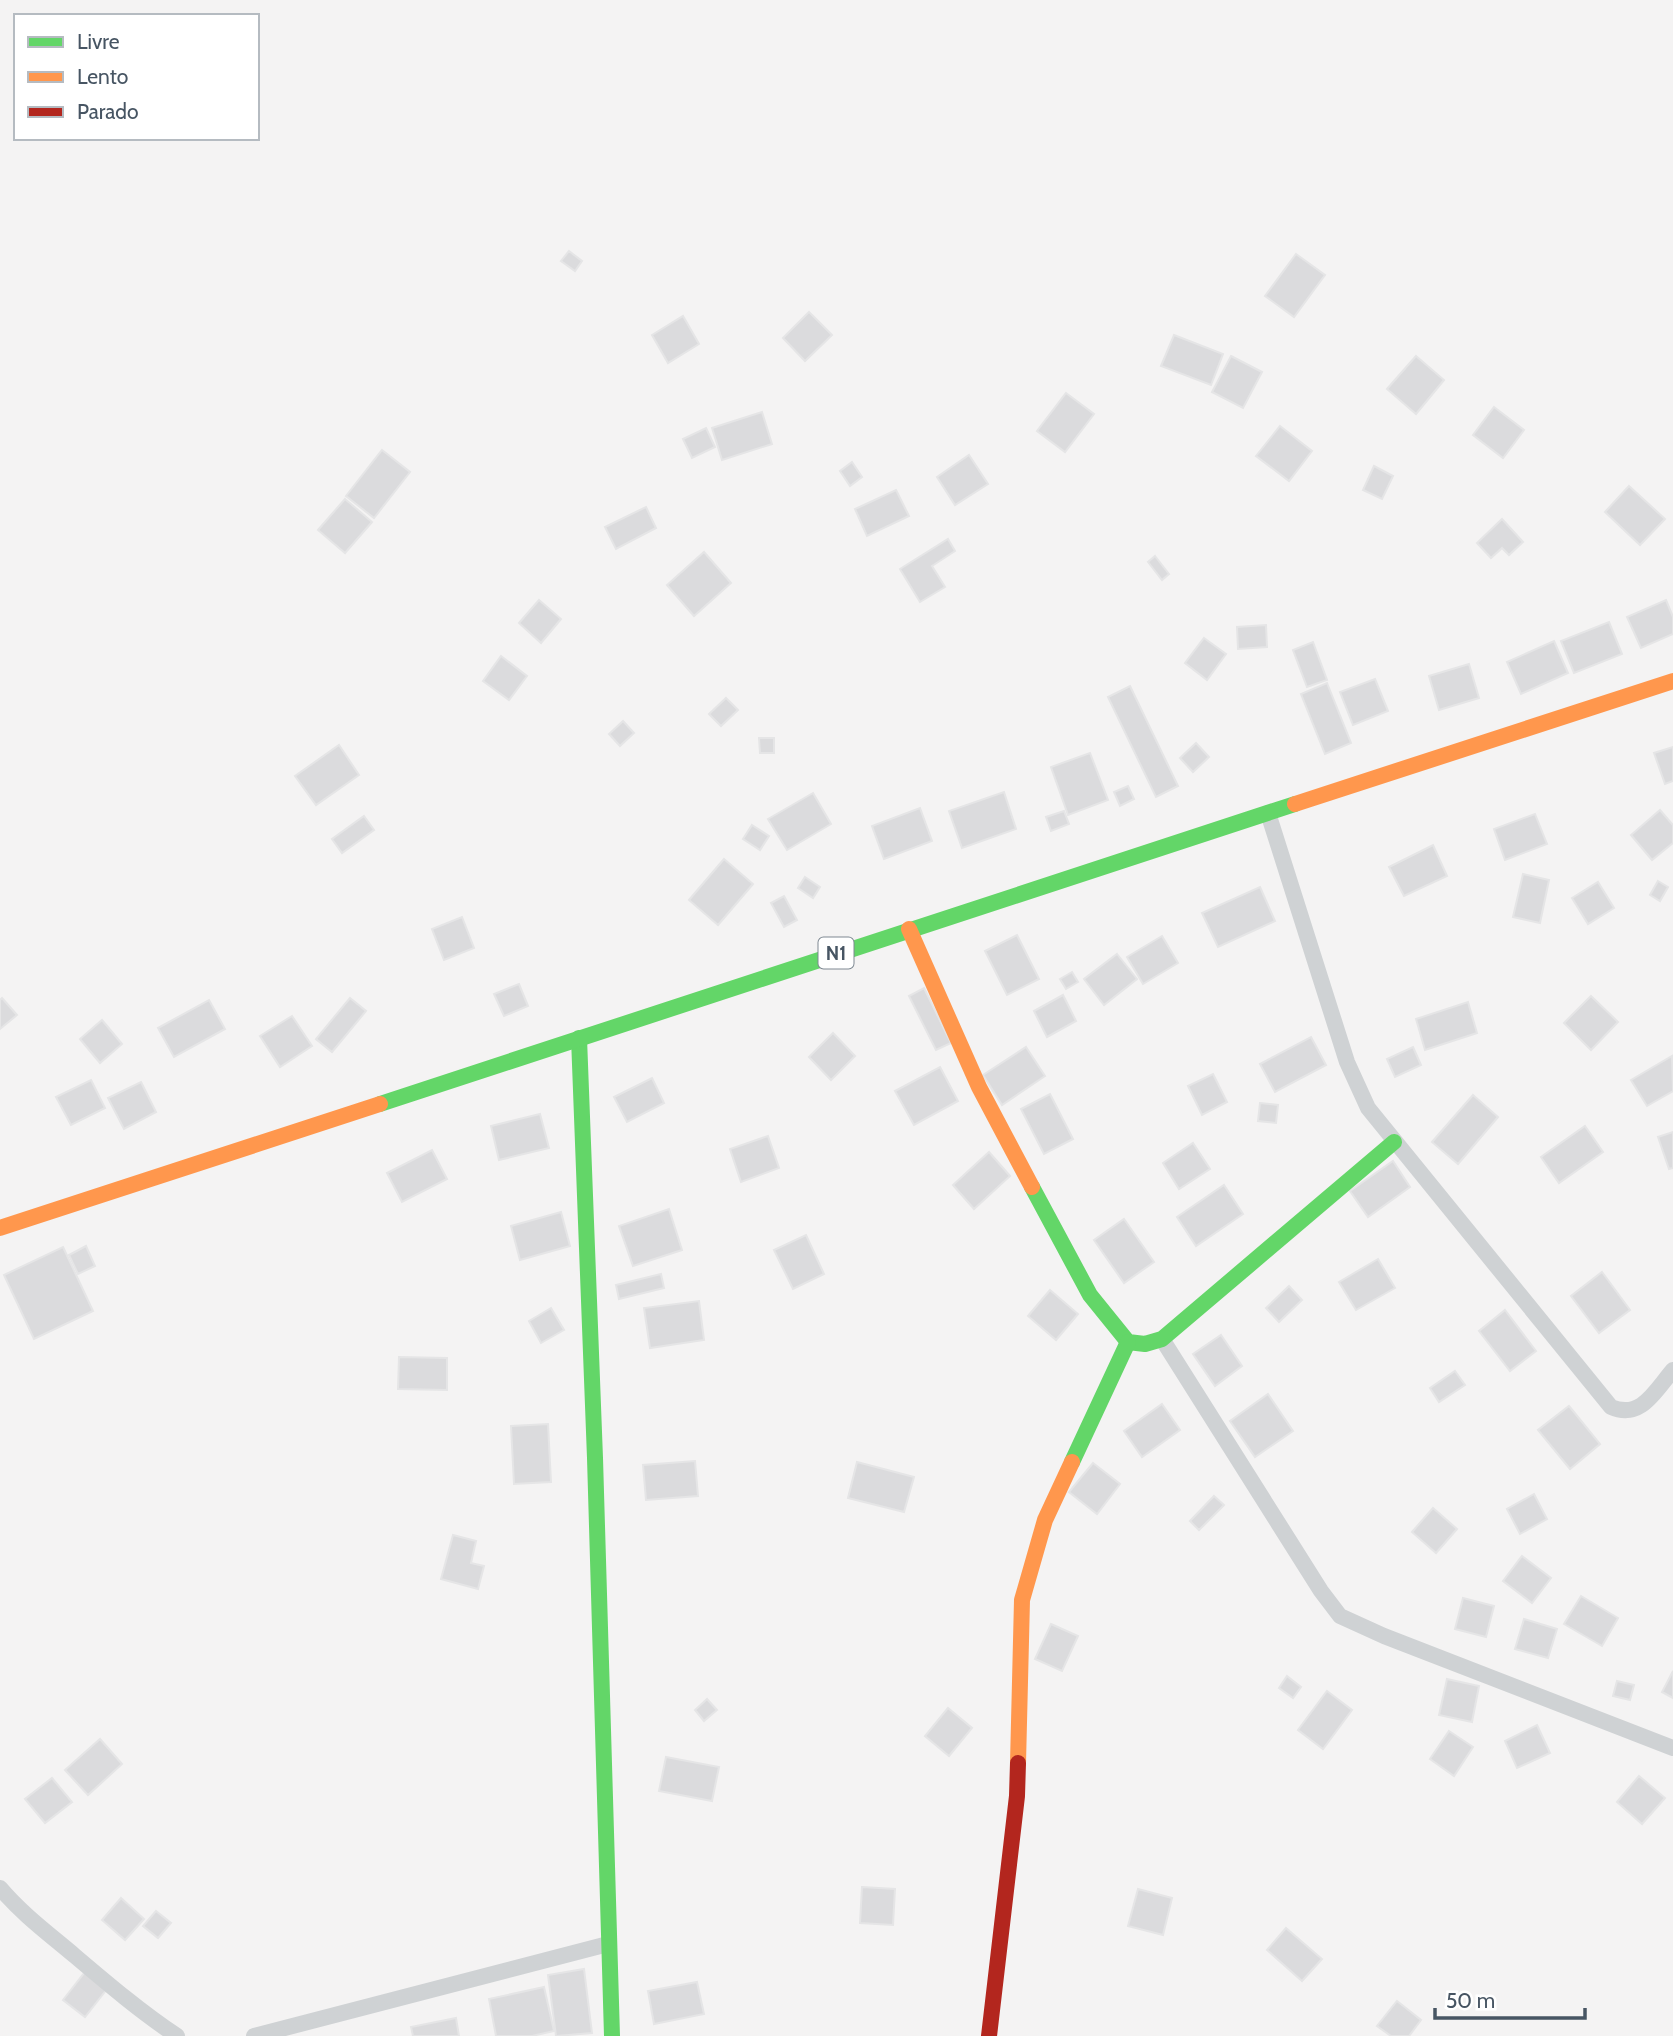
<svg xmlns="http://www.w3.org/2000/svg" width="1673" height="2036" font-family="Cabin,sans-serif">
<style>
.building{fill:#dbdbdd;stroke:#e5e5e6;stroke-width:2}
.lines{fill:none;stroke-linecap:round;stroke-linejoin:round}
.street{stroke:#cfd2d4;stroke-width:16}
.fast{stroke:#63d668;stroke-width:16}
.slow{stroke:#ff974d;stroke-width:16}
.jam{stroke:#b3261e;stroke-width:16}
.labels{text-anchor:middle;stroke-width:5;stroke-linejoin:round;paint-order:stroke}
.shield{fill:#fff;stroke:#7e8892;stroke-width:2}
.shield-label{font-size:19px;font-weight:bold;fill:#475563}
</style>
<rect width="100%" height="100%" fill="#f4f3f3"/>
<g class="building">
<path d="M 569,251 L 582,261 L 575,271 L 561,261 Z"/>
<path d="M 1296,254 L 1325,275 L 1294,317 L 1265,296 Z"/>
<path d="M 809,312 L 832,335 L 805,361 L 783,338 Z"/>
<path d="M 683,316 L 699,344 L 668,363 L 652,335 Z"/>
<path d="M 1174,335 L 1223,354 L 1211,385 L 1161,366 Z"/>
<path d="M 1231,356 L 1262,372 L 1243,408 L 1212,392 Z"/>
<path d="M 1416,356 L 1444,380 L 1416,414 L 1387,389 Z"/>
<path d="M 1066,393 L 1094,414 L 1065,452 L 1037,431 Z"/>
<path d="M 1494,407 L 1524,430 L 1503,458 L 1473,435 Z"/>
<path d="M 762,412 L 772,444 L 722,460 L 712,428 Z"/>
<path d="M 1280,426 L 1312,451 L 1289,481 L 1256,456 Z"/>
<path d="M 706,428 L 715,447 L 692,458 L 683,439 Z"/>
<path d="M 382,450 L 410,472 L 374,518 L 346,496 Z"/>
<path d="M 969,455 L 988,484 L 955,505 L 937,477 Z"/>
<path d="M 852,462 L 862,477 L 850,486 L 840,471 Z"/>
<path d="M 1374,466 L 1393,476 L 1382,499 L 1363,490 Z"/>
<path d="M 1629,486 L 1665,519 L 1640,545 L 1605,512 Z"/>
<path d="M 896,490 L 909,516 L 867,536 L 855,509 Z"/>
<path d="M 345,499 L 372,522 L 345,553 L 318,530 Z"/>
<path d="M 646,507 L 656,528 L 616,549 L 605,527 Z"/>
<path d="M 1502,519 L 1523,542 L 1509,555 L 1502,548 L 1491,558 L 1477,543 Z"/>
<path d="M 948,539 L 955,551 L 932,566 L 945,587 L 920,602 L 900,569 Z"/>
<path d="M 704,552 L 731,583 L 694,616 L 667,585 Z"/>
<path d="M 1155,556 L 1169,574 L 1162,580 L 1148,562 Z"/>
<path d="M 539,600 L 561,619 L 541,643 L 519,623 Z"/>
<path d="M 1666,600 L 1673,617 L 1673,634 L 1641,648 L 1627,617 Z"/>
<path d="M 1609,622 L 1622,654 L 1574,673 L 1561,641 Z"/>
<path d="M 1266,625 L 1267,647 L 1238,649 L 1237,627 Z"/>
<path d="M 1204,638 L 1226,654 L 1207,680 L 1185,663 Z"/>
<path d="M 1554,641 L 1568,673 L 1521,694 L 1507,662 Z"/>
<path d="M 1313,642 L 1327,680 L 1307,687 L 1293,650 Z"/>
<path d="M 501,656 L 527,676 L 509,700 L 483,681 Z"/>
<path d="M 1469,664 L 1479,698 L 1439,710 L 1429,676 Z"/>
<path d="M 1375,679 L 1388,711 L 1353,725 L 1340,692 Z"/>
<path d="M 1327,683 L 1351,743 L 1325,754 L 1301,694 Z"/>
<path d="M 1130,686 L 1178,786 L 1156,797 L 1108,697 Z"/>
<path d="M 726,698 L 738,710 L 721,726 L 709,714 Z"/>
<path d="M 623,721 L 634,733 L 620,746 L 609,734 Z"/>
<path d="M 759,738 L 774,738 L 774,753 L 760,753 Z"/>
<path d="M 1196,743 L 1209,757 L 1193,772 L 1180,758 Z"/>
<path d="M 339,745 L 359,775 L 316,805 L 295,776 Z"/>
<path d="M 1673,747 L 1673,781 L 1665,784 L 1654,753 Z"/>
<path d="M 1090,753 L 1108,800 L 1068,815 L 1051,767 Z"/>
<path d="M 1128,786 L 1134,799 L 1120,806 L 1114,792 Z"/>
<path d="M 1004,792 L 1016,829 L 962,848 L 949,811 Z"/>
<path d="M 813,793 L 831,824 L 787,850 L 768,819 Z"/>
<path d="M 920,808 L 932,841 L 884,859 L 872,826 Z"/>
<path d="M 1660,810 L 1673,825 L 1673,843 L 1652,860 L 1631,835 Z"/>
<path d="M 1064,811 L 1069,824 L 1051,831 L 1046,817 Z"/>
<path d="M 1535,814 L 1547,844 L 1505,860 L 1494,829 Z"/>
<path d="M 364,816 L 374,830 L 342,853 L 332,839 Z"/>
<path d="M 752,825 L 769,836 L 760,850 L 743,839 Z"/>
<path d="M 1433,845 L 1447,876 L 1404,896 L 1389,867 Z"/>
<path d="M 724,859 L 753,884 L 718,925 L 689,900 Z"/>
<path d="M 1523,874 L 1549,880 L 1540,923 L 1513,917 Z"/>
<path d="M 805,877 L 820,887 L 813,898 L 798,888 Z"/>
<path d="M 1658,881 L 1668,887 L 1660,901 L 1650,895 Z"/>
<path d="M 1598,882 L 1614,908 L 1588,924 L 1572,898 Z"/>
<path d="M 1260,887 L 1275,921 L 1218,947 L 1202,913 Z"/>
<path d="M 784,896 L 797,920 L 784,927 L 771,903 Z"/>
<path d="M 462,917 L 474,948 L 444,960 L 432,929 Z"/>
<path d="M 1017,935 L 1039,979 L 1007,995 L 985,951 Z"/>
<path d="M 1162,936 L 1178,963 L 1143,984 L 1127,957 Z"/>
<path d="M 1117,954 L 1137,979 L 1104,1005 L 1084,979 Z"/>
<path d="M 1072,972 L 1078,982 L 1066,989 L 1060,979 Z"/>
<path d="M 519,984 L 528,1006 L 504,1016 L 494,994 Z"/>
<path d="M 924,988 L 951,1043 L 936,1050 L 909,996 Z"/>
<path d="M 1063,995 L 1076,1021 L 1047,1037 L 1034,1011 Z"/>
<path d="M 1591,996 L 1618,1022 L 1591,1050 L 1564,1023 Z"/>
<path d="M 2,998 L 17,1015 L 0,1029 L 0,1000 Z"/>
<path d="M 350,998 L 366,1011 L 332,1052 L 316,1039 Z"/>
<path d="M 209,1000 L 225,1029 L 174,1057 L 158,1028 Z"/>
<path d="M 1468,1002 L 1477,1033 L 1425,1050 L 1416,1019 Z"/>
<path d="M 292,1016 L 312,1046 L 280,1067 L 260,1036 Z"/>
<path d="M 102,1020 L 122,1044 L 100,1063 L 80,1039 Z"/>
<path d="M 833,1033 L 855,1056 L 831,1080 L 809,1057 Z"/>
<path d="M 1311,1037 L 1326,1065 L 1275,1092 L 1260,1064 Z"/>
<path d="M 1026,1047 L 1045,1076 L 1002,1105 L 983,1075 Z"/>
<path d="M 1413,1047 L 1421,1065 L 1395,1077 L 1387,1059 Z"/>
<path d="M 1672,1056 L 1673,1091 L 1647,1106 L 1631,1080 Z"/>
<path d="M 940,1067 L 958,1101 L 914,1125 L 895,1091 Z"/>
<path d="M 1213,1074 L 1227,1102 L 1202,1115 L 1188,1086 Z"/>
<path d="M 652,1078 L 664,1103 L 627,1122 L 614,1097 Z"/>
<path d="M 91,1080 L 105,1108 L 71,1125 L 56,1097 Z"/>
<path d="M 141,1082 L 156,1112 L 124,1129 L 108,1098 Z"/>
<path d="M 1050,1094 L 1073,1139 L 1044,1154 L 1021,1109 Z"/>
<path d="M 1473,1095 L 1498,1117 L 1458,1164 L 1432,1142 Z"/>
<path d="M 1260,1103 L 1278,1105 L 1276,1123 L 1258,1121 Z"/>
<path d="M 540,1114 L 549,1148 L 499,1160 L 491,1126 Z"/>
<path d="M 1585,1126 L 1603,1152 L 1559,1183 L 1541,1157 Z"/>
<path d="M 1673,1132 L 1673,1168 L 1669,1169 L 1658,1137 Z"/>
<path d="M 768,1136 L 779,1168 L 741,1182 L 730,1149 Z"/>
<path d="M 1193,1143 L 1210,1169 L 1179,1189 L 1163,1163 Z"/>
<path d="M 432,1150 L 447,1179 L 402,1202 L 387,1173 Z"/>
<path d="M 989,1152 L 1010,1176 L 974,1209 L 953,1185 Z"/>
<path d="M 1393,1161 L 1410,1187 L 1368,1217 L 1350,1191 Z"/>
<path d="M 1224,1185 L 1243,1214 L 1196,1246 L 1177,1217 Z"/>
<path d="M 669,1209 L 682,1250 L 633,1266 L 619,1226 Z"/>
<path d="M 561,1212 L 570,1246 L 520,1260 L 511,1226 Z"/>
<path d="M 1124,1219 L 1154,1262 L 1124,1283 L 1094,1240 Z"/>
<path d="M 806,1235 L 824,1274 L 793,1289 L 774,1250 Z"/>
<path d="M 86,1246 L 95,1266 L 78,1274 L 69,1255 Z"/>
<path d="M 63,1247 L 93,1311 L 34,1339 L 4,1275 Z"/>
<path d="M 1378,1259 L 1395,1288 L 1356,1310 L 1339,1282 Z"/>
<path d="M 1602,1272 L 1630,1310 L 1599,1333 L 1571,1296 Z"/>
<path d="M 661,1274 L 664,1288 L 619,1299 L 616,1285 Z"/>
<path d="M 1289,1286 L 1302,1300 L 1279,1322 L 1266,1308 Z"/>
<path d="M 1050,1290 L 1078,1314 L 1056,1340 L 1028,1316 Z"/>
<path d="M 699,1301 L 704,1340 L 650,1348 L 644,1308 Z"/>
<path d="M 551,1308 L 564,1330 L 541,1343 L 529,1321 Z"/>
<path d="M 1505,1310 L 1536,1351 L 1510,1371 L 1479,1331 Z"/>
<path d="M 1221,1335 L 1242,1366 L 1215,1386 L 1193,1354 Z"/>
<path d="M 399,1357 L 447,1358 L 447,1390 L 398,1389 Z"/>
<path d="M 1455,1371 L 1465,1385 L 1439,1402 L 1430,1388 Z"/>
<path d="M 1268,1394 L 1293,1431 L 1255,1457 L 1230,1421 Z"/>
<path d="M 1162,1404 L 1180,1430 L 1142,1457 L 1124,1431 Z"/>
<path d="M 1569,1406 L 1600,1444 L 1570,1469 L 1538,1430 Z"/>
<path d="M 548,1424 L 551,1482 L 514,1484 L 511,1426 Z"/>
<path d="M 695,1461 L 698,1496 L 646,1500 L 643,1465 Z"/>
<path d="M 857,1462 L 914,1477 L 904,1512 L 848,1498 Z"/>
<path d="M 1093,1463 L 1120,1484 L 1097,1514 L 1069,1492 Z"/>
<path d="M 1534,1494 L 1547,1519 L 1520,1534 L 1507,1509 Z"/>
<path d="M 1214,1496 L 1224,1505 L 1199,1530 L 1190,1521 Z"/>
<path d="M 1433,1508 L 1457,1529 L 1436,1553 L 1412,1532 Z"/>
<path d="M 453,1535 L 476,1541 L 471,1563 L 484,1566 L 478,1589 L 441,1579 Z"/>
<path d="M 1522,1556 L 1551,1578 L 1532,1603 L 1503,1581 Z"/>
<path d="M 1581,1596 L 1618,1618 L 1602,1646 L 1564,1624 Z"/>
<path d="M 1463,1598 L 1494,1606 L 1486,1637 L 1455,1629 Z"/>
<path d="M 1524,1619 L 1557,1629 L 1548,1658 L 1515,1649 Z"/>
<path d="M 1051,1624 L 1078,1636 L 1062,1671 L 1035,1659 Z"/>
<path d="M 1673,1671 L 1673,1698 L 1662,1692 Z"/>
<path d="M 1287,1676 L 1301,1687 L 1293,1698 L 1279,1688 Z"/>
<path d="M 1447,1679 L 1479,1686 L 1472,1722 L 1439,1715 Z"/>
<path d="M 1617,1681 L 1634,1685 L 1630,1700 L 1613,1696 Z"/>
<path d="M 1327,1691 L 1352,1710 L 1323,1749 L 1298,1730 Z"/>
<path d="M 707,1699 L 717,1710 L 704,1721 L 695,1710 Z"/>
<path d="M 948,1708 L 972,1728 L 949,1756 L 925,1736 Z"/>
<path d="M 1537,1725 L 1550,1753 L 1517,1768 L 1505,1741 Z"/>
<path d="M 1449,1731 L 1473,1747 L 1454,1776 L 1430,1759 Z"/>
<path d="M 100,1739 L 122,1764 L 88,1795 L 65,1770 Z"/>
<path d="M 666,1757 L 719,1767 L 712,1801 L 659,1791 Z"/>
<path d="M 1639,1776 L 1665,1798 L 1642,1824 L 1617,1802 Z"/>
<path d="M 52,1778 L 72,1802 L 45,1823 L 25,1799 Z"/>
<path d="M 862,1887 L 895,1889 L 893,1925 L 860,1923 Z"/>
<path d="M 1138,1889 L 1172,1898 L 1163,1935 L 1128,1926 Z"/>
<path d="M 121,1898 L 144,1919 L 125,1940 L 102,1920 Z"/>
<path d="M 156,1911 L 171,1923 L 158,1938 L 143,1926 Z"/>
<path d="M 1286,1928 L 1322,1959 L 1302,1981 L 1267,1950 Z"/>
<path d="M 584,1969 L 592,2033 L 556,2036 L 548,1975 Z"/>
<path d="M 85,1972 L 107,1989 L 85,2017 L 63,2000 Z"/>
<path d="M 697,1982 L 704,2014 L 654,2024 L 648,1991 Z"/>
<path d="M 544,1987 L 554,2031 L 532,2036 L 496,2036 L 489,1999 Z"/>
<path d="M 1397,2001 L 1421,2020 L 1409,2036 L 1391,2036 L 1377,2026 Z"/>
<path d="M 456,2018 L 459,2036 L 413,2036 L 411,2027 Z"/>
</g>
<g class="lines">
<g class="street">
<path d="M 1268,813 L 1347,1062 L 1368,1108 L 1611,1407 C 1641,1420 1655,1391 1673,1370"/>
<path d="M 1162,1339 L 1321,1591 L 1340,1616 L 1384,1636 L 1673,1748"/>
<path d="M 0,1888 C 22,1914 49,1934 75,1956 C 108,1984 141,2012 177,2036"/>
<path d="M 254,2036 L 608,1944"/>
</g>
<g class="fast">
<path d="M 579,1038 L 595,1458 L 612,2036"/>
<path d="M 380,1104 L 1295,804"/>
<path d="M 1032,1187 L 1090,1295 L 1128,1342 L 1145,1344 L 1162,1339 L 1394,1142"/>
<path d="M 1072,1462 L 1128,1342"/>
</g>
<g class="slow">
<path d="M 1295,804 L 1673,681"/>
<path d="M 909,929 L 979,1087 L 1032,1187"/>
<path d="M 0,1228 L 380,1104"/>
<path d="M 1018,1763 L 1022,1600 L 1045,1520 L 1072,1462"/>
</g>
<path class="jam" d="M 989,2036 L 1017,1796 L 1018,1763"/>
</g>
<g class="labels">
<rect class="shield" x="818.5" y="937.5" width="35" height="31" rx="5"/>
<g class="shield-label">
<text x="836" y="960">N1</text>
</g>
</g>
<rect x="14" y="14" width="245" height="126" fill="#ffffff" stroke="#b5bbc1" stroke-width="2"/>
<rect x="28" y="37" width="35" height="10" fill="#63d668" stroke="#b5bbc1" stroke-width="2"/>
<text x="77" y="49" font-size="21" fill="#475563">Livre</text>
<rect x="28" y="72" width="35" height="10" fill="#ff974d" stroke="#b5bbc1" stroke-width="2"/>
<text x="77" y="84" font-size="21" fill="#475563">Lento</text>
<rect x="28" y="107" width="35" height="10" fill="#b3261e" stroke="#b5bbc1" stroke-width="2"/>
<text x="77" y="119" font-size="21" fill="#475563">Parado</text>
<path d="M1435 2008v10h150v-10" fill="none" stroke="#475563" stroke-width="3.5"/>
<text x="1446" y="2008" font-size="21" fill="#475563" stroke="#ffffff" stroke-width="5" paint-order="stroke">50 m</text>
</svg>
